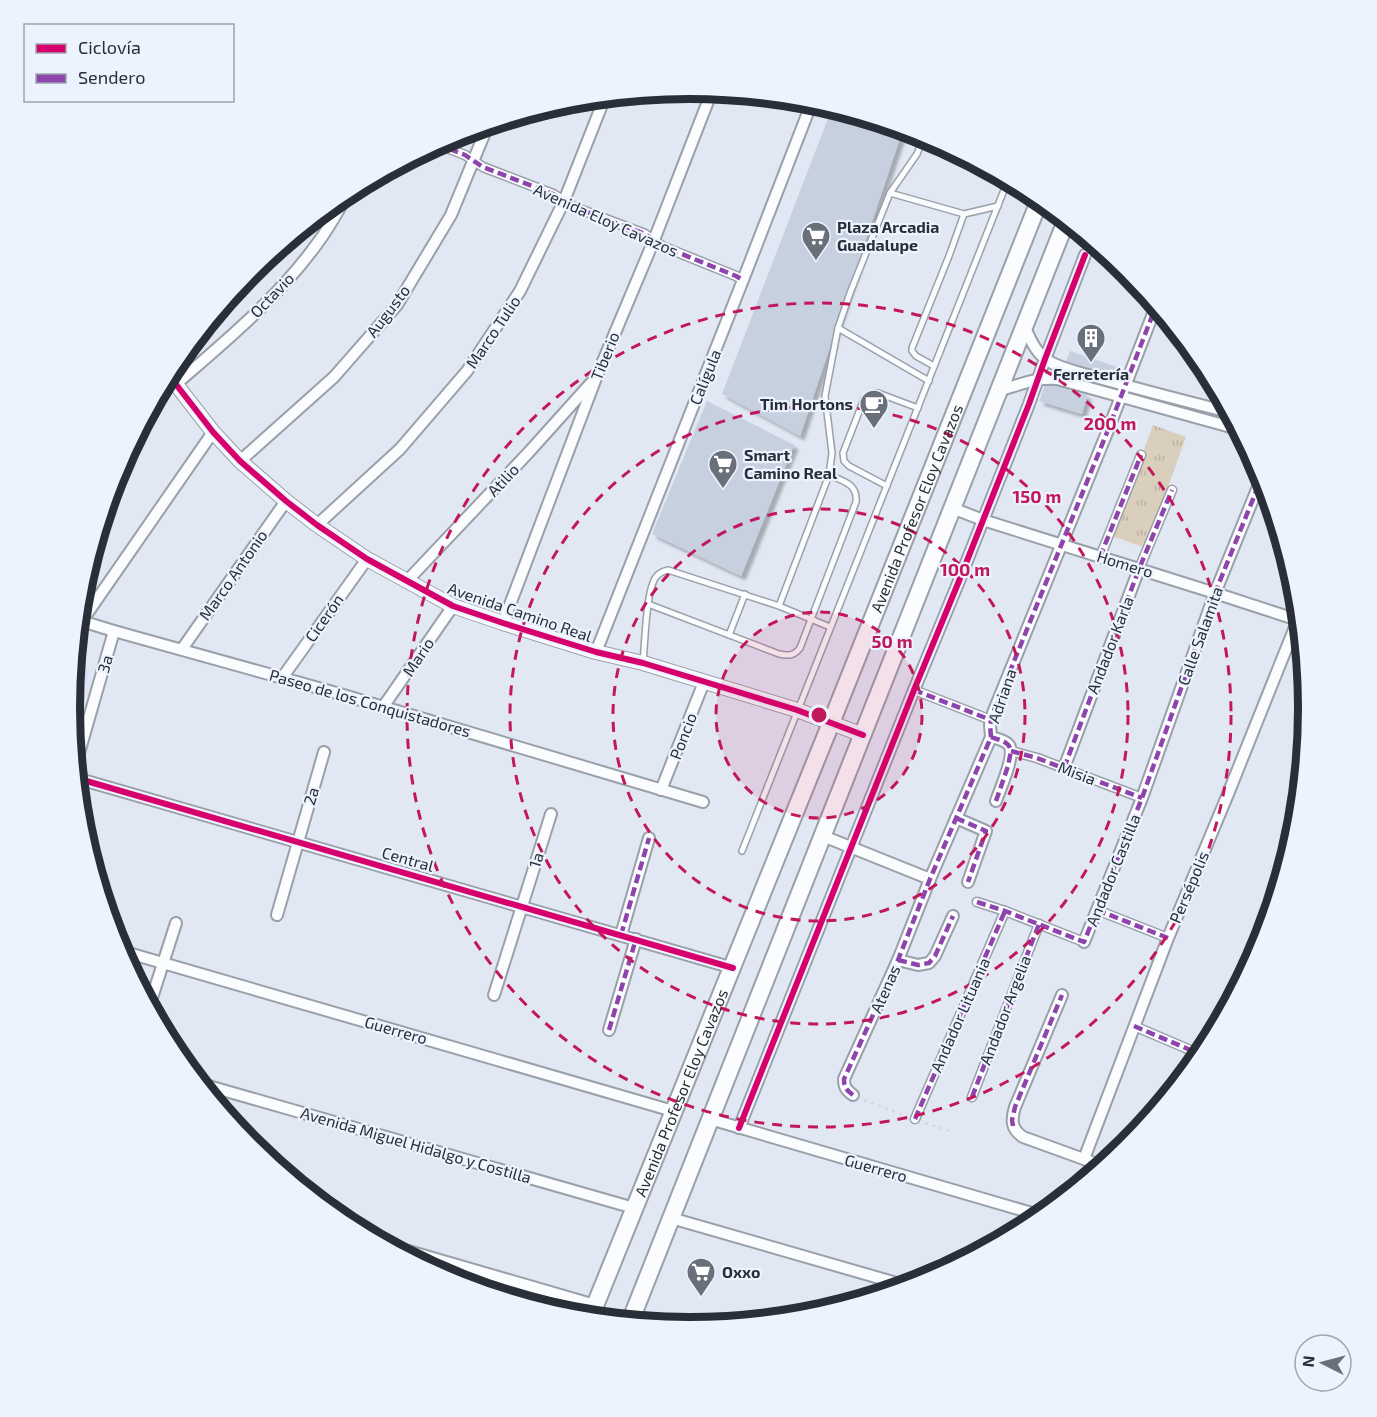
<svg xmlns="http://www.w3.org/2000/svg" width="1377" height="1417" font-family="'Exo 2',sans-serif">
<style>
.built{fill:#d3e2fa}
.park{fill:url(#park-tufts)}
.building{fill:#c6d0df;filter:url(#shadow)}
.lines{fill:none;stroke-linecap:round;stroke-linejoin:round}
.service-casing{stroke:#9aa0aa;stroke-width:8}
.pedestrian-casing{stroke:#9aa0aa;stroke-width:11}
.minor-casing{stroke:#9aa0aa;stroke-width:14}
.tertiary-casing{stroke:#9aa0aa;stroke-width:16}
.secondary-casing{stroke:#9aa0aa;stroke-width:20}
.path{stroke:#d4d6da;stroke-width:2;stroke-dasharray:3 4.5;stroke-linecap:butt}
.service{stroke:#fafcfd;stroke-width:5}
.pedestrian{stroke:#fafcfd;stroke-width:8}
.minor{stroke:#fafcfd;stroke-width:10}
.tertiary{stroke:#fafcfd;stroke-width:14}
.secondary{stroke:#fafcfd;stroke-width:16}
.quiet{stroke:#8e44ad;stroke-width:4.5;stroke-dasharray:9 4.5;stroke-linecap:butt}
.cycleway-casing{stroke:#ecf3fe;stroke-width:10}
.cycleway{stroke:#d6006c;stroke-width:6}
.ring{fill:none;stroke:#c2185b;stroke-width:3;stroke-dasharray:10 8}
.labels{text-anchor:middle;stroke-width:4.5;stroke-linejoin:round;paint-order:stroke}
.street-label{font-size:16px;fill:#292f39;stroke:#ecf3fe}
.poi-label{font-size:16px;font-weight:bold;fill:#292f39;stroke:#ecf3fe;text-anchor:start}
.rim{fill:none;stroke:#292f39;stroke-width:8}
.centre{fill:#c2185b;stroke:#ecf3fe;stroke-width:3}
.ring-label{font-size:18px;text-anchor:middle;font-weight:bold;fill:#c2185b;stroke:#ecf3fe;stroke-width:4.5;stroke-linejoin:round;paint-order:stroke}
</style>
<defs>
<pattern id="park-tufts" width="24" height="20" patternUnits="userSpaceOnUse" patternTransform="scale(1.5)"><rect width="24" height="20" fill="#dacfbc"/><path d="M3 7l-1-3M5 7V3M7 7l1-3M15 17l-1-3M17 17v-4M19 17l1-3" fill="none" stroke="#bbb2a2"/></pattern>
<filter id="shadow"><feDropShadow dx="4.5" dy="4.5" stdDeviation="1.5" flood-color="#0004"/></filter>
</defs>
<rect width="100%" height="100%" fill="#e1e8f4"/>
<path class="built" d="M 73,666 L 89,671 L 72,736 L 69,708 Z"/>
<path class="park" d="M 1153,425 L 1186,437 L 1146,548 L 1112,536 Z"/>
<g class="building">
<path d="M 832,108 L 903,129 L 800,436 L 722,394 Z"/>
<path d="M 1070,351 L 1117,367 L 1113,378 L 1066,362 Z"/>
<path d="M 1046,382 L 1087,395 L 1082,414 L 1039,401 Z"/>
<path d="M 707,401 L 794,445 L 741,576 L 652,534 Z"/>
<path d="M 446,1277 L 468,1283 L 467,1286 L 451,1281 Z"/>
</g>
<g class="lines">
<g class="service-casing">
<g id="service">
<path d="M 890,193 L 964,214 L 998,206"/>
<path d="M 838,328 L 929,381"/>
<path d="M 934,366 L 916,356 L 912,351 L 912,348 L 949,256 L 964,214"/>
<path d="M 887,486 L 849,466 L 844,461 L 843,453 L 864,399 L 870,395 L 878,393 L 918,408"/>
<path d="M 648,604 L 779,654 C 788,656 794,656 800,648 L 856,502 C 858,484 843,481 829,475"/>
<path d="M 779,606 L 829,475 L 832,453 L 825,396 L 838,328 L 850,293 L 890,193 L 917,154 L 924,136"/>
<path d="M 729,635 L 745,594"/>
<path d="M 643,662 C 645,643 646,590 656,577 C 659,573 664,571 668,570 L 779,606 L 830,627"/>
<path d="M 742,851 L 1008,180"/>
<path d="M 551,1311 L 557,1293"/>
</g>
</g>
<g class="pedestrian-casing">
<g id="pedestrian">
<path d="M 437,144 L 465,155 L 483,167 L 553,194 L 574,207 L 645,234 L 662,246 L 736,276 L 743,280"/>
<path d="M 1100,557 L 1141,455"/>
<path d="M 1139,569 L 1172,490"/>
<path d="M 914,690 L 991,720"/>
<path d="M 1011,751 L 1037,758 L 1142,798"/>
<path d="M 977,902 L 1005,911 L 1084,942"/>
<path d="M 1097,910 L 1168,938"/>
<path d="M 1134,1026 L 1202,1055"/>
<path d="M 972,1097 L 1039,924"/>
<path d="M 915,1119 L 1005,911"/>
</g>
</g>
<g class="minor-casing">
<g id="minor">
<path d="M 1024,326 C 1030,338 1035,352 1047,360 C 1060,369 1079,372 1095,377 C 1139,389 1184,401 1229,412"/>
<path d="M 176,384 C 227,340 280,296 319,241 C 331,225 340,207 350,190"/>
<path d="M 999,390 C 1018,386 1036,377 1057,379 L 1238,429"/>
<path d="M 240,461 L 334,377 L 397,305 L 451,215 L 488,125"/>
<path d="M 952,508 L 983,520 L 1215,593 L 1298,620"/>
<path d="M 317,525 L 400,449 L 467,371 L 520,291 L 564,201 L 605,97"/>
<path d="M 407,581 L 529,452 L 591,383"/>
<path d="M 78,620 L 114,631 L 340,694 L 703,802"/>
<path d="M 82,621 L 213,432"/>
<path d="M 503,623 L 596,378 L 654,240 L 712,91"/>
<path d="M 182,649 L 286,501"/>
<path d="M 596,652 L 743,280 L 812,102"/>
<path d="M 282,678 L 367,559"/>
<path d="M 383,707 L 453,606"/>
<path d="M 991,737 C 997,739 1005,740 1009,745 C 1016,755 1000,789 996,801"/>
<path d="M 75,767 L 114,631"/>
<path d="M 1064,768 L 1139,569"/>
<path d="M 76,778 L 733,968"/>
<path d="M 661,790 L 704,682"/>
<path d="M 956,818 L 986,831 L 968,882"/>
<path d="M 823,836 L 930,879"/>
<path d="M 277,915 L 324,752"/>
<path d="M 621,935 L 649,838"/>
<path d="M 1084,942 L 1142,798 L 1215,593 L 1262,477"/>
<path d="M 118,950 L 673,1111"/>
<path d="M 898,960 L 918,965 L 929,963 L 935,956 L 953,916"/>
<path d="M 1243,978 L 1249,968"/>
<path d="M 494,995 L 551,814"/>
<path d="M 1062,995 L 1015,1107 C 1011,1120 1011,1129 1023,1137 L 1103,1166"/>
<path d="M 149,1007 L 176,923"/>
<path d="M 609,1030 L 636,939"/>
<path d="M 198,1083 L 634,1208"/>
<path d="M 853,1095 C 846,1090 844,1087 844,1079 L 898,960 L 930,879 L 991,737 L 990,725 L 993,713 L 1108,430 L 1156,306"/>
<path d="M 710,1119 L 1042,1216"/>
<path d="M 739,1128 L 914,690 L 959,581 L 1029,404 L 1045,359 L 1085,255"/>
<path d="M 1084,1159 L 1168,938 L 1228,794 L 1299,617"/>
<path d="M 671,1218 L 907,1286"/>
<path d="M 381,1243 L 595,1305"/>
<path d="M 633,1315 L 673,1326"/>
</g>
</g>
<g class="tertiary-casing">
<path id="tertiary" d="M 168,374 L 213,432 L 240,461 L 286,501 L 317,525 L 367,559 L 453,606 L 503,623 L 596,652 L 643,663 L 797,710 L 863,735"/>
</g>
<g class="secondary-casing">
<g id="secondary">
<path id="s1" d="M 590,1318 L 831,723 L 1040,199"/>
<path d="M 630,1322 L 1066,221"/>
</g>
</g>
<g class="path">
<path d="M 864,1100 L 906,1116"/>
<path d="M 925,1123 L 953,1132"/>
</g>
<use href="#service" class="service"/>
<use href="#pedestrian" class="pedestrian"/>
<use href="#minor" class="minor"/>
<use href="#tertiary" class="tertiary"/>
<use href="#secondary" class="secondary"/>
<g class="quiet">
<path d="M 437,144 L 465,155 L 483,167 L 553,194 L 574,207 L 645,234 L 662,246 L 736,276 L 743,280"/>
<path d="M 1100,557 L 1141,455"/>
<path d="M 914,690 L 991,720"/>
<path d="M 991,737 C 999,740 1009,741 1011,751"/>
<path d="M 1011,751 L 1037,758 L 1142,798"/>
<path d="M 1064,768 L 1139,569 L 1172,490"/>
<path d="M 996,801 L 1008,766 L 1011,751"/>
<path d="M 956,818 L 986,831 L 968,882"/>
<path d="M 977,902 L 1005,911 L 1084,942 L 1142,798 L 1215,593 L 1262,477"/>
<path d="M 1097,910 L 1168,938"/>
<path d="M 621,935 L 649,838"/>
<path d="M 898,960 L 918,965 L 929,963 L 935,956 L 953,916"/>
<path d="M 1134,1026 L 1202,1055"/>
<path d="M 609,1030 L 636,939"/>
<path d="M 853,1095 C 846,1090 844,1087 844,1079 L 898,960 L 930,879 L 991,737 L 990,725 L 993,713 L 1108,430 L 1156,306"/>
<path d="M 972,1097 L 1039,924"/>
<path d="M 915,1119 L 1005,911"/>
<path d="M 1013,1126 L 1012,1120 L 1015,1107 L 1062,995"/>
</g>
<g class="cycleway-casing">
<g id="cycleway">
<path d="M 168,374 L 213,432 L 240,461 L 286,501 L 317,525 L 367,559 L 453,606 L 503,623 L 596,652 L 643,663 L 797,710 L 863,735"/>
<path d="M 76,778 L 733,968"/>
<path d="M 739,1128 L 914,690 L 959,581 L 1029,404 L 1045,359 L 1085,255"/>
</g>
</g>
<use href="#cycleway" class="cycleway"/>
</g>
<circle cx="819" cy="715" r="103" fill="#c2185b" fill-opacity=".12"/>
<g class="ring">
<circle cx="819" cy="715" r="103"/>
<circle cx="819" cy="715" r="206"/>
<circle cx="819" cy="715" r="309"/>
<circle cx="819" cy="715" r="412"/>
</g>
<defs>
<g id="supermarket-pin" transform="scale(1.5)"><path d="M0 17L-7.5 6A9.5 9.5 0 1 1 7.5 6Z" fill="#69707a" stroke="#ecf3fe"/><path d="M-6-5.5h2.5l.6 2H6L4.5 2H-2.5L-4.4-4H-6ZM-1.5 3.2a1.3 1.3 0 1 0 .1 0ZM3 3.2a1.3 1.3 0 1 0 .1 0Z" fill="#fff"/></g>
<g id="building-pin" transform="scale(1.5)"><path d="M0 17L-7.5 6A9.5 9.5 0 1 1 7.5 6Z" fill="#69707a" stroke="#ecf3fe"/><path d="M-4-6H4V6H1V3H-1V6H-4ZM-2.5-4.3h1.7v1.8h-1.7ZM.8-4.3h1.7v1.8H.8ZM-2.5-1h1.7V.8h-1.7ZM.8-1h1.7V.8H.8Z" fill="#fff"/></g>
<g id="cafe-pin" transform="scale(1.5)"><path d="M0 17L-7.5 6A9.5 9.5 0 1 1 7.5 6Z" fill="#69707a" stroke="#ecf3fe"/><path d="M-5.5-4.5H6V0H3Q3 3.5 0 3.5H-2.5Q-5.5 3.5-5.5 0ZM3-3.2v2h1.7v-2ZM-6 4.5H4V6H-6Z" fill="#fff"/></g>
</defs>
<g fill-rule="evenodd">
<use href="#supermarket-pin" x="816" y="236"/>
<use href="#building-pin" x="1091" y="338"/>
<use href="#cafe-pin" x="874" y="404"/>
<use href="#supermarket-pin" x="723" y="464"/>
<use href="#supermarket-pin" x="701" y="1272"/>
</g>
<g class="labels">
<g class="street-label">
<text transform="translate(606 220) rotate(24)" y="6">Avenida Eloy Cavazos</text>
<text transform="translate(272 295) rotate(-46)" y="6">Octavio</text>
<text transform="translate(388 311) rotate(-53)" y="6">Augusto</text>
<text transform="translate(493 332) rotate(-56)" y="6">Marco Tulio</text>
<text transform="translate(605 356) rotate(-68)" y="6">Tiberio</text>
<text transform="translate(705 377) rotate(-68)" y="6">Calígula</text>
<text transform="translate(503 480) rotate(-47)" y="6">Atilio</text>
<text dy="6" stroke="none"><textPath href="#s1" startOffset="873">Avenida Profesor Eloy Cavazos</textPath></text>
<text transform="translate(1125 564) rotate(17)" y="6">Homero</text>
<text transform="translate(233 575) rotate(-55)" y="6">Marco Antonio</text>
<text transform="translate(520 612) rotate(19)" y="6">Avenida Camino Real</text>
<text transform="translate(324 618) rotate(-55)" y="6">Cicerón</text>
<text transform="translate(1200 636) rotate(-70)" y="6">Calle Salamita</text>
<text transform="translate(1110 645) rotate(-69)" y="6">Andador Karla</text>
<text transform="translate(418 657) rotate(-56)" y="6">Mario</text>
<text transform="translate(105 664) rotate(-74)" y="6">3a</text>
<text transform="translate(1002 696) rotate(-71)" y="6">Adriana</text>
<text transform="translate(370 703) rotate(16)" y="6">Paseo de los Conquistadores</text>
<text transform="translate(683 736) rotate(-69)" y="6">Poncio</text>
<text transform="translate(1077 773) rotate(21)" y="6">Misia</text>
<text transform="translate(311 796) rotate(-73)" y="6">2a</text>
<text transform="translate(408 859) rotate(16)" y="6">Central</text>
<text transform="translate(536 860) rotate(-73)" y="6">1a</text>
<text transform="translate(1113 870) rotate(-68)" y="6">Andador Castilla</text>
<text transform="translate(1189 887) rotate(-67)" y="6">Persépolis</text>
<text transform="translate(885 989) rotate(-66)" y="6">Atenas</text>
<text transform="translate(1005 1010) rotate(-69)" y="6">Andador Argelia</text>
<text transform="translate(960 1015) rotate(-66)" y="6">Andador Lituania</text>
<text transform="translate(396 1030) rotate(16)" y="6">Guerrero</text>
<text dy="6" stroke="none"><textPath href="#s1" startOffset="243">Avenida Profesor Eloy Cavazos</textPath></text>
<text transform="translate(416 1145) rotate(16)" y="6">Avenida Miguel Hidalgo y Costilla</text>
<text transform="translate(876 1168) rotate(16)" y="6">Guerrero</text>
</g>
<g class="poi-label">
<text x="837" y="233">Plaza Arcadia<tspan x="837" dy="18">Guadalupe</tspan></text>
<text x="1091" y="380" text-anchor="middle">Ferretería</text>
<text x="853" y="410" text-anchor="end">Tim Hortons</text>
<text x="744" y="461">Smart<tspan x="744" dy="18">Camino Real</tspan></text>
<text x="722" y="1278">Oxxo</text>
</g>
</g>
<path d="M0 0H1377V1417H0ZM80 708a609 609 0 1 1 1218 0a609 609 0 1 1-1218 0Z" fill="#ecf3fe" fill-rule="evenodd"/>
<path class="rim" d="M80 708a609 609 0 1 1 1218 0a609 609 0 1 1-1218 0Z"/>
<circle cx="819" cy="715" r="9" class="centre"/>
<g class="ring-label">
<text x="1110" y="430">200 m</text>
<text x="1037" y="503">150 m</text>
<text x="965" y="576">100 m</text>
<text x="892" y="648">50 m</text>
</g>
<rect x="24" y="24" width="210" height="78" fill="#ecf3fe" stroke="#9ea5af" stroke-width="1.5"/>
<rect x="36" y="44" width="30" height="9" fill="#d6006c" stroke="#9ea5af" stroke-width="1.5"/>
<text x="78" y="54" font-size="18" fill="#292f39">Ciclovía</text>
<rect x="36" y="74" width="30" height="9" fill="#8e44ad" stroke="#9ea5af" stroke-width="1.5"/>
<text x="78" y="84" font-size="18" fill="#292f39">Sendero</text>
<g transform="translate(1323 1363) rotate(276)"><circle r="28" fill="#ecf3fe" stroke="#9ea5af" stroke-width="1.5"/>
<path d="M0-4.5L10 22L0 15L-10 22Z" fill="#69707a"/>
<text y="-9" font-size="16" font-weight="bold" text-anchor="middle" fill="#292f39">N</text>
</g>
</svg>
